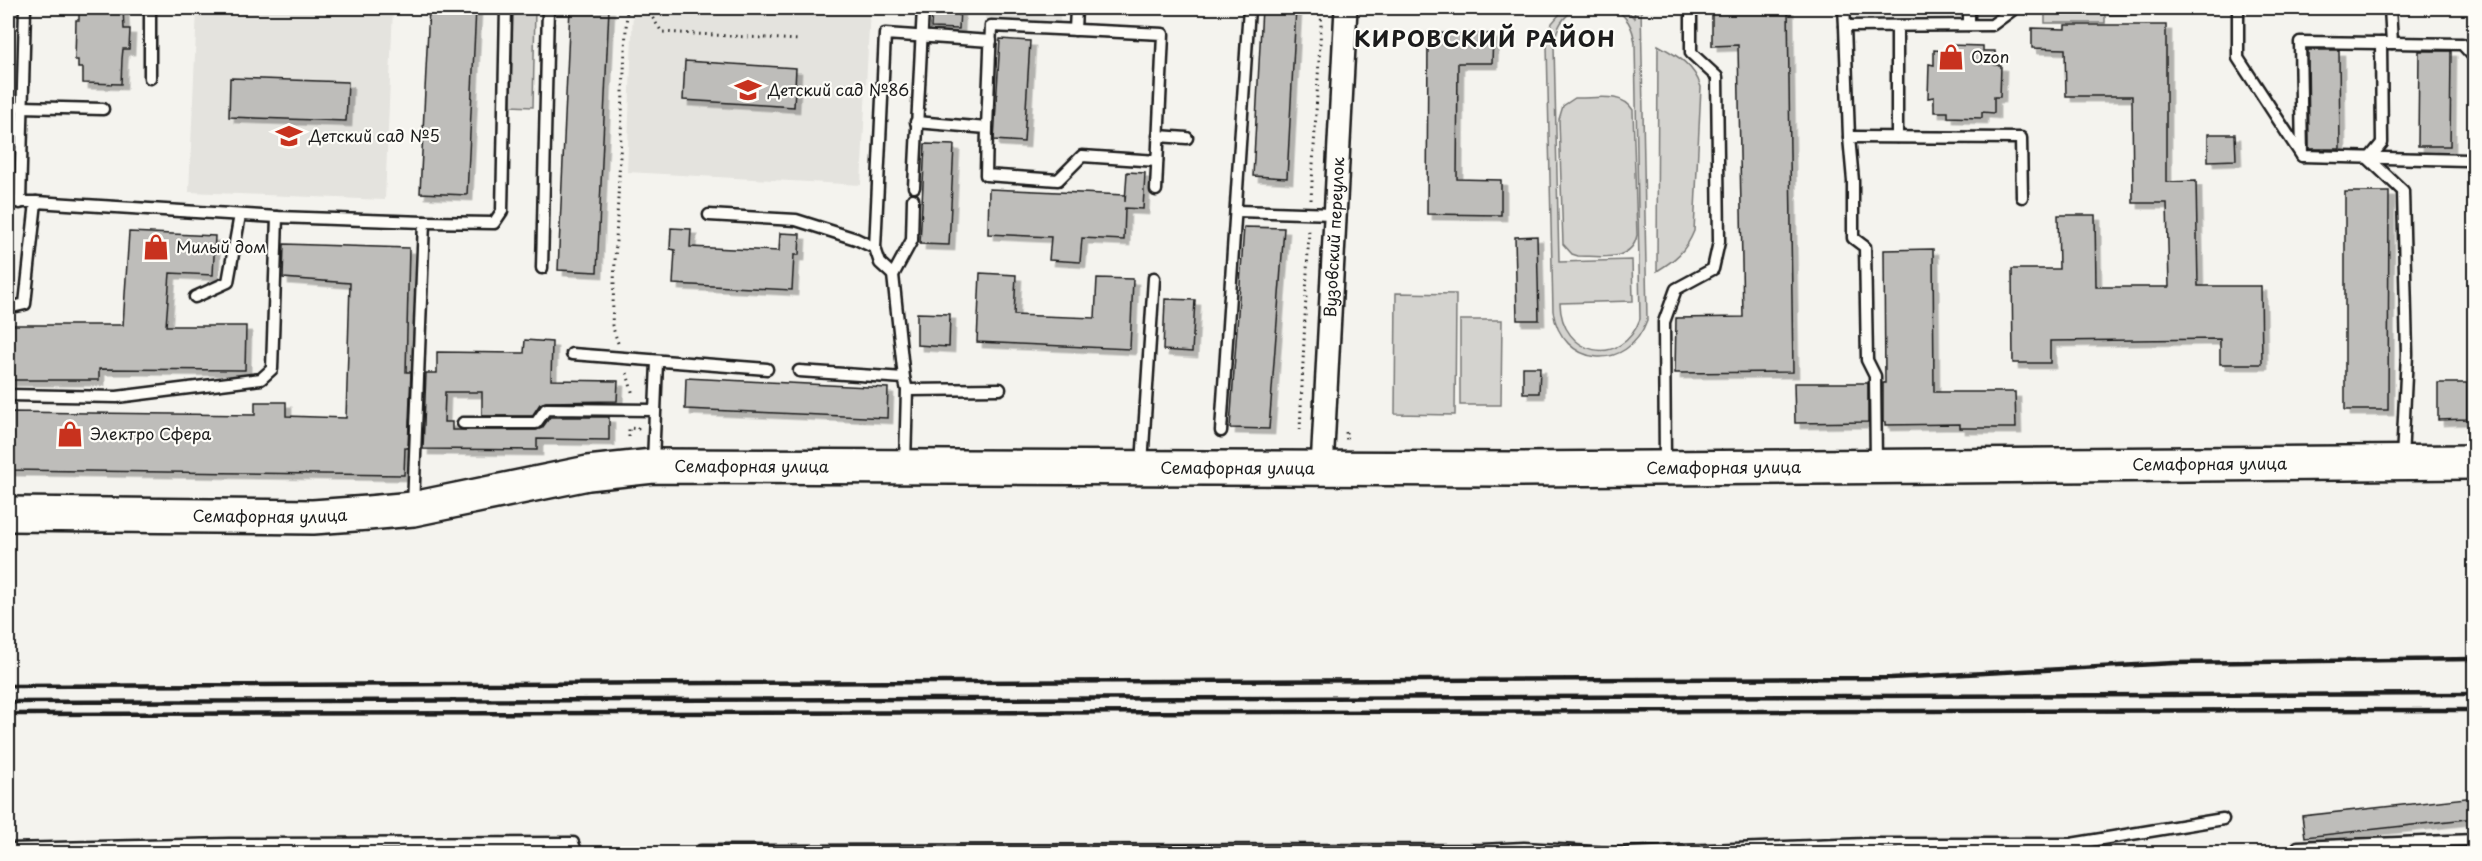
<svg xmlns="http://www.w3.org/2000/svg" width="2482" height="861" font-family="'Playpen Sans',sans-serif">
<style>
.built{fill:#e4e3de}
.green{fill:#d4d3cf;stroke:#787876;stroke-width:1.5}
.building{fill:#bebdba;stroke:#1c1c1c;stroke-width:1.5;filter:url(#shadow)}
.lines{fill:none;stroke-linecap:round;stroke-linejoin:round}
.service-casing{stroke:#1c1c1c;stroke-width:15}
.minor-casing{stroke:#1c1c1c;stroke-width:26}
.trunk-casing{stroke:#1c1c1c;stroke-width:38}
.path{stroke:#1c1c1c;stroke-width:3;stroke-dasharray:1.5 4.5;stroke-linecap:butt}
.service{stroke:#fdfcf7;stroke-width:10}
.minor{stroke:#fdfcf7;stroke-width:21}
.trunk{stroke:#fdfcf7;stroke-width:33}
.rail{stroke:#1c1c1c;stroke-width:4.5}
.labels{text-anchor:middle;stroke-width:4.5;stroke-linejoin:round;paint-order:stroke}
.poi-label{font-size:16px;fill:#1c1c1c;stroke:#fdfcf7;text-anchor:start}
.street-label{font-size:16px;fill:#1c1c1c;stroke:#fdfcf7}
.district-label{font-size:22px;font-weight:bold;letter-spacing:1.5px;fill:#1c1c1c;stroke:#fdfcf7}
</style>
<defs>
<filter id="shadow"><feDropShadow dx="5.5" dy="5.5" stdDeviation="0" flood-color="#0004"/></filter>
</defs>
<rect width="100%" height="100%" fill="#f4f3ee"/>
<filter id="ink" filterUnits="userSpaceOnUse"><feTurbulence type="fractalNoise" baseFrequency=".0167" numOctaves="2"/><feDisplacementMap in="SourceGraphic" scale="12" xChannelSelector="R" yChannelSelector="G"/><feConvolveMatrix kernelMatrix="1 2 1 2 8 2 1 2 1" color-interpolation-filters="sRGB"/></filter>
<g filter="url(#ink)">
<g class="built">
<path d="M 197,8 L 393,8 L 385,200 L 189,192 Z"/>
<path d="M 633,8 L 870,8 L 861,185 L 627,172 Z"/>
<path d="M 986,8 L 1060,8 L 1060,22 L 985,19 Z"/>
</g>
<g class="green">
<path d="M 513,8 L 535,8 L 533,107 L 511,106 Z"/>
<path d="M 1565,8 L 1578,8 C 1562,16 1556,28 1554,45 L 1559,262 L 1632,260 L 1633,301 L 1560,303 C 1561,356 1622,369 1640,319 L 1635,44 C 1633,27 1627,15 1612,8 L 1625,8 L 1634,18 L 1635,8 L 1641,8 L 1647,320 C 1628,374 1561,367 1553,311 L 1547,45 L 1552,23 Z"/>
<rect x="2045" y="8" width="60" height="15"/>
<path d="M 2108,8 L 2155,8 L 2155,14 L 2108,15 Z"/>
<path d="M 1658,45 C 1678,56 1694,65 1701,87 L 1694,231 C 1686,251 1675,260 1657,271 Z"/>
<path d="M 1575,98 C 1594,99 1621,91 1633,110 L 1637,235 C 1632,263 1600,256 1578,256 L 1572,254 L 1563,244 L 1559,119 L 1563,106 Z"/>
<path d="M 1396,293 L 1456,294 L 1455,415 L 1395,414 Z"/>
<path d="M 1460,320 L 1502,320 L 1501,405 L 1460,405 Z"/>
</g>
<g class="building">
<path d="M 85,8 L 123,8 L 124,29 L 130,29 L 129,49 L 123,49 L 122,59 L 121,84 L 83,83 L 83,68 L 78,68 L 78,60 L 75,60 L 76,20 L 79,20 L 79,9 L 85,10 Z"/>
<path d="M 429,8 L 476,8 L 467,195 L 420,193 Z"/>
<path d="M 570,8 L 609,8 L 597,272 L 558,270 Z"/>
<path d="M 932,8 L 960,8 L 959,29 L 931,28 Z"/>
<path d="M 1262,8 L 1296,8 L 1287,178 L 1253,176 Z"/>
<path d="M 1712,8 L 1788,8 L 1793,372 L 1675,373 L 1676,318 L 1743,317 L 1738,45 L 1712,46 Z"/>
<path d="M 2065,25 L 2166,25 L 2166,182 L 2196,181 L 2198,286 L 2261,286 L 2262,364 L 2220,364 L 2220,339 L 2050,341 L 2050,363 L 2013,363 L 2012,269 L 2059,269 L 2058,215 L 2095,215 L 2096,287 L 2169,287 L 2167,203 L 2133,203 L 2132,96 L 2066,96 L 2065,49 L 2032,48 L 2032,28 L 2065,29 Z"/>
<path d="M 1428,33 L 1493,34 L 1492,63 L 1458,63 L 1457,179 L 1501,180 L 1501,215 L 1427,214 Z"/>
<path d="M 1000,39 L 1030,41 L 1024,142 L 994,140 Z"/>
<path d="M 1948,45 L 1983,46 L 1983,51 L 1995,51 L 1995,65 L 2001,65 L 2000,97 L 1994,97 L 1994,113 L 1982,112 L 1982,118 L 1948,117 L 1948,112 L 1934,112 L 1934,97 L 1928,98 L 1929,64 L 1934,65 L 1934,50 L 1948,51 Z"/>
<path d="M 2308,50 L 2339,50 L 2340,149 L 2309,149 Z"/>
<path d="M 2419,51 L 2451,51 L 2450,146 L 2418,146 Z"/>
<path d="M 685,61 L 796,68 L 794,107 L 683,100 Z"/>
<path d="M 230,78 L 348,82 L 346,121 L 229,117 Z"/>
<path d="M 2208,134 L 2235,134 L 2236,160 L 2208,161 Z"/>
<path d="M 925,144 L 954,145 L 949,245 L 920,244 Z"/>
<path d="M 1127,172 L 1145,173 L 1143,209 L 1125,208 L 1124,240 L 1082,238 L 1080,262 L 1049,260 L 1051,237 L 988,234 L 989,189 L 1125,195 L 1125,202 Z"/>
<path d="M 2345,192 L 2389,192 L 2388,410 L 2345,410 Z"/>
<path d="M 1244,227 L 1284,228 L 1269,429 L 1230,428 Z"/>
<path d="M 671,228 L 691,229 L 690,247 L 779,251 L 780,233 L 800,234 L 799,255 L 794,255 L 792,290 L 673,284 L 675,250 L 670,249 Z"/>
<path d="M 129,232 L 215,236 L 213,275 L 170,273 L 166,326 L 246,326 L 245,370 L 99,369 L 99,380 L 8,380 L 8,325 L 123,325 Z"/>
<path d="M 1537,236 L 1539,320 L 1517,320 L 1515,237 Z"/>
<path d="M 284,244 L 409,248 L 406,372 L 411,372 L 408,448 L 405,448 L 404,475 L 8,470 L 8,412 L 255,415 L 255,402 L 286,402 L 286,416 L 346,418 L 350,283 L 283,278 Z"/>
<path d="M 1933,249 L 1934,392 L 2015,392 L 2016,428 L 1960,428 L 1960,424 L 1885,425 L 1885,422 L 1883,422 L 1883,383 L 1885,383 L 1884,250 Z"/>
<path d="M 980,273 L 1016,275 L 1014,315 L 1095,318 L 1097,278 L 1133,279 L 1130,349 L 977,342 Z"/>
<path d="M 1165,299 L 1195,300 L 1192,352 L 1163,350 Z"/>
<path d="M 917,313 L 950,314 L 949,347 L 917,345 Z"/>
<path d="M 525,340 L 552,342 L 551,380 L 618,381 L 617,401 L 546,402 L 540,404 L 532,416 L 482,416 L 482,392 L 445,392 L 444,422 L 452,422 L 452,430 L 536,430 L 542,428 L 550,417 L 609,417 L 609,440 L 537,439 L 537,450 L 423,449 L 426,373 L 437,373 L 437,352 L 524,353 Z"/>
<path d="M 1523,367 L 1540,367 L 1539,393 L 1523,393 Z"/>
<path d="M 686,378 L 888,388 L 887,418 L 685,409 Z"/>
<path d="M 1794,383 L 1868,383 L 1868,422 L 1795,423 Z"/>
<path d="M 2438,383 L 2467,383 L 2467,419 L 2438,420 Z"/>
<path d="M 2475,797 L 2475,818 L 2305,837 L 2302,816 Z"/>
</g>
<g class="lines">
<g class="service-casing">
<g id="service">
<path d="M 146,8 L 150,13 L 150,78"/>
<path d="M 1844,8 L 1845,26"/>
<path d="M 1969,8 L 1969,25"/>
<path d="M 2238,8 L 2238,58 L 2302,156"/>
<path d="M 2390,8 L 2392,43 L 2381,43 L 2382,143 L 2369,159 L 2403,191 L 2407,354 L 2402,460"/>
<path d="M 1897,27 L 1897,137"/>
<path d="M 1075,30 L 1076,8"/>
<path d="M 2381,43 L 2300,42 L 2302,156 L 2467,160 L 2474,156"/>
<path d="M 2392,43 L 2462,44 L 2474,57"/>
<path d="M 21,107 L 103,109"/>
<path d="M 916,122 L 987,128 L 986,175 L 1058,180 L 1082,156 L 1157,161"/>
<path d="M 8,126 L 21,126"/>
<path d="M 987,128 L 991,26 L 1163,34 L 1156,190"/>
<path d="M 1158,136 L 1187,138"/>
<path d="M 1849,137 L 2021,138 L 2022,197"/>
<path d="M 914,187 L 923,8"/>
<path d="M 8,202 L 36,202 L 277,217 L 424,222 L 413,507"/>
<path d="M 20,203 L 25,8"/>
<path d="M 1237,211 L 1333,214"/>
<path d="M 709,215 L 796,220 L 856,239 L 875,248"/>
<path d="M 424,222 L 494,223 L 502,211 L 506,8"/>
<path d="M 542,268 L 548,8"/>
<path d="M 893,275 L 880,263 L 875,248 L 885,34 L 991,41"/>
<path d="M 195,297 L 228,282 L 240,215"/>
<path d="M 8,308 L 25,304 L 36,202"/>
<path d="M 572,354 L 767,369"/>
<path d="M 799,371 L 904,378 L 907,390 L 905,464"/>
<path d="M 904,378 L 893,275 L 912,240 L 913,199"/>
<path d="M 907,390 L 1000,389"/>
<path d="M 8,395 L 117,397 L 261,379 L 272,369 L 277,217"/>
<path d="M 463,423 L 536,423 L 546,409 L 655,410"/>
<path d="M 1221,431 L 1249,8"/>
<path d="M 653,463 L 657,362"/>
<path d="M 1665,463 L 1664,322 L 1676,289 L 1713,269 L 1719,242 L 1717,77 L 1691,53 L 1691,8"/>
<path d="M 1142,464 L 1154,278"/>
<path d="M 1876,464 L 1875,376 L 1867,360 L 1865,247 L 1853,238 L 1853,181 L 1849,137 L 1845,26 L 1992,25 L 2015,8"/>
<path d="M 8,849 L 229,844 L 573,843 L 577,854"/>
<path d="M 1627,853 L 1865,844 L 2071,844 L 2223,819"/>
<path d="M 700,854 L 701,851 L 1482,850 L 1524,848 L 1627,854"/>
<path d="M 2297,854 L 2298,847 L 2474,840"/>
</g>
</g>
<g class="minor-casing">
<g id="minor">
<path id="s1" d="M 1322,468 L 1346,8"/>
</g>
</g>
<g class="trunk-casing">
<g id="trunk">
<path id="s2" d="M 8,514 L 313,517 L 368,513 L 413,509 L 588,473 L 653,466 L 1519,469 L 2474,462"/>
</g>
</g>
<g class="path">
<path d="M 646,8 L 662,32 L 799,40"/>
<path d="M 1311,200 L 1322,8"/>
<path d="M 618,343 L 612,325 L 627,8"/>
<path d="M 627,373 L 633,395"/>
<path d="M 1300,430 L 1309,228"/>
<path d="M 1346,432 L 1347,442"/>
<path d="M 629,437 L 629,428 L 638,429 L 638,425"/>
</g>
<use href="#service" class="service"/>
<use href="#minor" class="minor"/>
<use href="#trunk" class="trunk"/>
<g class="rail">
<path d="M 8,686 L 1891,678 L 2174,663 L 2474,659"/>
<path d="M 8,702 L 2474,694"/>
<path d="M 8,714 L 2474,710"/>
</g>
</g>
</g>
<defs>
<g id="shop-bare" transform="scale(2.07)"><path d="M-5-2.5h2.3a2.7 3.5 0 0 1 5.4 0H5L5.5 6h-11ZM-1.5-2.5h3a1.5 2.3 0 0 0-3 0Z" fill="#c8321e" stroke="#fdfcf7" stroke-width="2.5" paint-order="stroke"/></g>
<g id="school-bare" transform="scale(2.07)"><path d="M0-5L7-2L0 1L-7-2ZM-4 1L0 2.5L4 1V4Q0 6-4 4Z" fill="#c8321e" stroke="#fdfcf7" stroke-width="2.5" paint-order="stroke"/></g>
</defs>
<g fill-rule="evenodd">
<use href="#shop-bare" x="1951" y="57"/>
<use href="#school-bare" x="748" y="90"/>
<use href="#school-bare" x="289" y="136"/>
<use href="#shop-bare" x="156" y="247"/>
<use href="#shop-bare" x="70" y="434"/>
</g>
<g class="labels">
<g class="poi-label">
<text x="1971" y="63">Ozon</text>
<text x="768" y="96">Детский сад №86</text>
<text x="309" y="142">Детский сад №5</text>
<text x="176" y="253">Милый дом</text>
<text x="90" y="440">Электро Сфера</text>
</g>
<g class="street-label">
<text dy="6" stroke="none"><textPath href="#s1" startOffset="231">Вузовский переулок</textPath></text>
<text dy="6" stroke="none"><textPath href="#s2" startOffset="2206">Семафорная улица</textPath></text>
<text dy="6" stroke="none"><textPath href="#s2" startOffset="748">Семафорная улица</textPath></text>
<text dy="6" stroke="none"><textPath href="#s2" startOffset="1234">Семафорная улица</textPath></text>
<text dy="6" stroke="none"><textPath href="#s2" startOffset="1720">Семафорная улица</textPath></text>
<text dy="6" stroke="none"><textPath href="#s2" startOffset="262">Семафорная улица</textPath></text>
</g>
<g class="district-label">
<text x="1485" y="47">КИРОВСКИЙ РАЙОН</text>
</g>
</g>
<rect width="2482" height="861" fill="none" stroke="#fdfcf7" stroke-width="30"/>
<rect x="15" y="15" width="2452" height="831" fill="none" stroke="#1c1c1c" stroke-width="2" filter="url(#ink)"/>
</svg>
